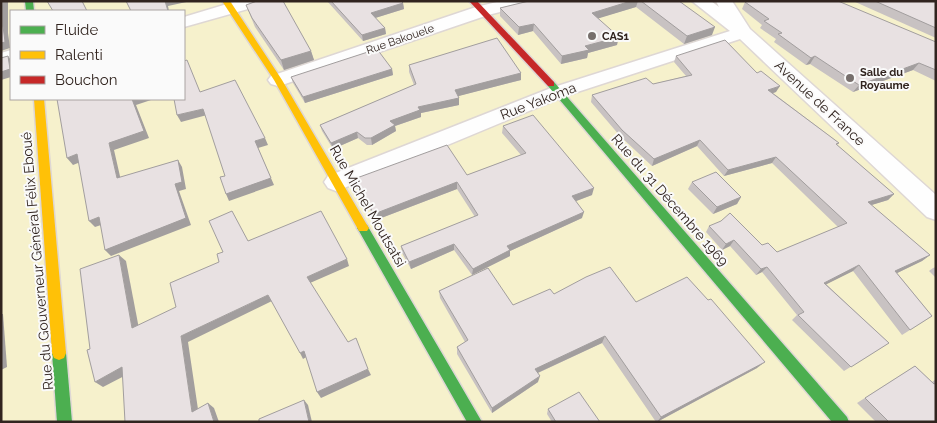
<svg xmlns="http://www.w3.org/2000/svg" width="937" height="423" font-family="Raleway,sans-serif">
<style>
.green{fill:#f6f1cc;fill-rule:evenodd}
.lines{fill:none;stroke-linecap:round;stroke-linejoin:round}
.street-casing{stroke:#ded7d4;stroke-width:3}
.fast-casing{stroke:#ded7d4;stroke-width:3}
.slow-casing{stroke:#ded7d4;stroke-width:3}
.jam-casing{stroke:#ded7d4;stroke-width:3}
.street{fill:#fefefe;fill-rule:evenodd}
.fast{fill:#4caf50;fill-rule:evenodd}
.slow{fill:#ffc107;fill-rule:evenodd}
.jam{fill:#c62828;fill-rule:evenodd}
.wall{fill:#c8c2c2}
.shaded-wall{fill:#a29e9e}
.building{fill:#e8e1e2;stroke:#a29e9e}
.poi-dot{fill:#776f6c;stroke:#fafafa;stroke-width:2}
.labels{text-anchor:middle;stroke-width:4;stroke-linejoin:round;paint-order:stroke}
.far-poi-label{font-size:11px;font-weight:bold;fill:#31241f;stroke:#fafafa;text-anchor:start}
.far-street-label{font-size:11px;fill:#31241f;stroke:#fafafa}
.street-label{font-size:14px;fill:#31241f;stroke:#fafafa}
</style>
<rect width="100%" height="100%" fill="#fafafa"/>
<path class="green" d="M 1,1 L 936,1 L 936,422 L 1,422 ZM 11,11 L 184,11 L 184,99 L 11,99 Z"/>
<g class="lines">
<g class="street-casing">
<g id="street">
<path d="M 237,1 L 264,1 L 262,5 L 184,27 L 184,17 Z"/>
<path d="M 501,1 L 530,1 L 528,5 L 488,15 L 285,84 L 278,86 L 271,84 L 268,80 L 271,76 L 476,7 Z"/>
<path d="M 692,1 L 711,1 L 719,7 L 716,1 L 732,1 L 750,29 L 936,195 L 936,220 L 927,217 L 740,39 L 565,96 L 344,188 L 336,191 L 328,188 L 324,182 L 328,176 L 551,88 L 730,31 Z"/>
<path d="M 11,50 L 11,62 L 1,65 L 1,53 Z"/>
</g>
</g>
<g class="fast-casing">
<g id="fast">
<path d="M 25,1 L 33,1 L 34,11 L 26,11 Z"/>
<path d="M 551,81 L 554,82 L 847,417 L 849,422 L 832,422 L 548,86 L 548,82 Z"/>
<path d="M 363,223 L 367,225 L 482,422 L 467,422 L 359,231 L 357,228 L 359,225 Z"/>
<path d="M 59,346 L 64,348 L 66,353 L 72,422 L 57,422 L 52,353 L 54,348 Z"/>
</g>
</g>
<g class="slow-casing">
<g id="slow">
<path d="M 222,1 L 230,1 L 282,80 L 367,225 L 369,228 L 367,231 L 359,231 L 274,80 Z"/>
<path d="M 34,99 L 44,99 L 66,353 L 64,358 L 59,360 L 54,358 L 52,353 Z"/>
</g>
</g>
<g class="jam-casing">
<path id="jam" d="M 469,1 L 477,1 L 554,82 L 554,86 L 548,86 Z"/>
</g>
<use href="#street" class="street"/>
<use href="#fast" class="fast"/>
<use href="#slow" class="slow"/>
<use href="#jam" class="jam"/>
</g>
<g class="wall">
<path d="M 327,1 L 401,1 L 403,3 L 404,9 L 375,18 L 385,28 L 386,34 L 363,41 Z"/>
<path d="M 529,1 L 679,1 L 712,35 L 684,44 L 636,7 L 598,18 L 617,45 L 588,53 L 587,58 L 561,64 L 533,31 L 518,35 L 500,16 L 500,8 Z"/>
<path d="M 853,1 L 936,1 L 936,38 Z"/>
<path d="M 745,2 L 936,42 L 936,81 L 913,70 L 853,92 L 810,64 L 806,65 L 774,42 L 776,39 L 760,28 L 762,25 L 742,9 Z"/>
<path d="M 246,5 L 311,51 L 314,60 L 284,70 L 255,27 Z"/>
<path d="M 676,56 L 757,73 L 776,92 L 773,93 L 839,143 L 837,145 L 894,194 L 888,200 L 871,205 L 930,255 L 922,261 L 897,273 L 932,316 L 902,335 L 853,271 L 826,284 L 889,343 L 844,371 L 792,320 L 797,315 L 762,272 L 756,275 L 730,246 L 722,250 L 706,232 L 709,226 L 762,245 L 777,252 L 838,227 L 772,163 L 724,176 L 697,146 L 652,166 L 620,136 L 591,102 L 592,95 L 653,84 L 686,76 L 674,62 Z"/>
<path d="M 409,65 L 521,73 L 521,80 L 458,96 L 459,105 L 421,113 L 421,117 L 395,126 L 396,131 L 372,145 L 367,145 L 358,138 L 333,149 L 322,131 L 320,125 L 414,85 L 409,72 Z"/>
<path d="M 392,69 L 393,75 L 305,103 L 293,83 L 291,77 Z"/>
<path d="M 503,126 L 592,195 L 576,201 L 582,218 L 510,251 L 510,256 L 472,275 L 454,250 L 411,269 L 402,253 L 401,246 L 475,217 L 457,189 L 376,220 L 356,186 L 354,179 L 467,175 L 521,155 L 502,133 Z"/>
<path d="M 692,182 L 741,197 L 737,204 L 713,214 L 688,189 Z"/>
<path d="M 936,267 L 936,278 L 929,271 L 933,268 Z"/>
<path d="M 439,291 L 513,305 L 554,294 L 636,302 L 757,368 L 657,422 L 656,422 L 602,343 L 538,373 L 538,382 L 492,413 L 457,354 L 457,347 L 465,342 L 440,298 Z"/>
<path d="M 915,366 L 932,382 L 936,379 L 936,422 L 876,422 L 857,403 Z"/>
<path d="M 548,409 L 600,422 L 552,422 L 547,414 Z"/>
</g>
<g class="shaded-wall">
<path d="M 3,1 L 8,1 L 8,33 L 10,48 L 1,51 Z"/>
<path d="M 165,1 L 191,1 L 168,6 L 169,11 L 168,11 Z"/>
<path d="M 631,1 L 638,1 L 636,7 L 590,21 L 592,13 Z"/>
<path d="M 403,3 L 404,9 L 372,19 L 371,13 Z"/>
<path d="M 534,24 L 533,31 L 518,35 L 519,27 Z"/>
<path d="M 715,27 L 712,35 L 684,44 L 687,36 Z"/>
<path d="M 385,28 L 386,34 L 363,41 L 362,35 Z"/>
<path d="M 619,37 L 617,45 L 588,53 L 587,58 L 561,64 L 562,56 L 585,46 Z"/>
<path d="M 311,51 L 314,60 L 284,70 L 281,60 Z"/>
<path d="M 8,56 L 11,60 L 11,77 L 1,80 L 1,72 Z"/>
<path d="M 815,56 L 810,64 L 806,65 L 811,58 Z"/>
<path d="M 919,63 L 913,70 L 853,92 L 859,85 Z"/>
<path d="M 392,69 L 393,75 L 305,103 L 303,97 Z"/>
<path d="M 521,73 L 521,80 L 455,97 L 455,90 Z"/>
<path d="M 780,86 L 776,92 L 764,96 L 768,90 Z"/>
<path d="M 459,98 L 459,105 L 421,113 L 421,117 L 395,126 L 396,131 L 372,145 L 371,138 L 390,121 L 418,107 Z"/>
<path d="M 132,99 L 154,99 L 136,105 L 149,138 L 114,150 L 122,185 L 117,178 L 109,143 Z"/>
<path d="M 203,109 L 207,115 L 181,122 L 177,115 Z"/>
<path d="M 357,132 L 358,138 L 333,149 L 331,143 Z"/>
<path d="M 265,138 L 268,145 L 258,148 L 274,185 L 229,201 L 226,194 L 255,141 Z"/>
<path d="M 700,140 L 697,146 L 652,166 L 654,159 Z"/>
<path d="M 77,154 L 83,161 L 73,165 L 67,158 Z"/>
<path d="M 776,157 L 772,163 L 724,176 L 728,170 Z"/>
<path d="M 178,160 L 182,167 L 186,189 L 179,191 L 191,225 L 111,256 L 105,250 Z"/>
<path d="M 457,182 L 457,189 L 376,220 L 374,214 Z"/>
<path d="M 594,188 L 592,195 L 571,203 L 572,196 Z"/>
<path d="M 894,194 L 888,200 L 862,208 L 868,202 Z"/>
<path d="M 741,197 L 737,204 L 713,214 L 717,207 Z"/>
<path d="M 584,212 L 582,218 L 510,251 L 510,256 L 472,275 L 473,269 L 507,246 Z"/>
<path d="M 99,217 L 104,224 L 95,227 L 89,221 Z"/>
<path d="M 734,240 L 730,246 L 722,250 L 726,244 Z"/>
<path d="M 454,244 L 454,250 L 411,269 L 409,262 Z"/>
<path d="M 119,255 L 126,261 L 140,334 L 132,328 Z"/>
<path d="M 930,255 L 922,261 L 889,277 L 895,271 Z"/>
<path d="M 347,259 L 349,266 L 310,283 L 307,277 Z"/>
<path d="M 859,265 L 853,271 L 819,288 L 824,283 Z"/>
<path d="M 767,267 L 762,272 L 756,275 L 761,269 Z"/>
<path d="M 268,295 L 272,301 L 188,342 L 199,416 L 192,412 L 181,336 Z"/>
<path d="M 1,314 L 3,314 L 7,367 L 1,370 Z"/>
<path d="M 605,336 L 602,343 L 533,375 L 535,369 Z"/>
<path d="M 304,351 L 308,356 L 303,359 L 300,353 Z"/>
<path d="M 765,362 L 757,368 L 657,422 L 661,417 Z"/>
<path d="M 122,367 L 130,373 L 103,387 L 95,382 Z"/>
<path d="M 368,369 L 371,375 L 321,398 L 317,392 Z"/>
<path d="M 540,376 L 538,382 L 492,413 L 492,408 Z"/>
<path d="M 304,400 L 308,405 L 312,422 L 309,422 Z"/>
<path d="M 208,403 L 214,408 L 219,422 L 214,422 Z"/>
</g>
<g class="building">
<path d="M 1,1 L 3,1 L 3,26 L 5,42 L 1,43 Z"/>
<path d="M 47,1 L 82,1 L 87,11 L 53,11 Z"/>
<path d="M 126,1 L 165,1 L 168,11 L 131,11 Z"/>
<path d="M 257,1 L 283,1 L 311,51 L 281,60 L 252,18 L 246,5 Z"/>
<path d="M 331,1 L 401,1 L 403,3 L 371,13 L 385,28 L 362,35 Z"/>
<path d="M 529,1 L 631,1 L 592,13 L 619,37 L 585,46 L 589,50 L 562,56 L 534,24 L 519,27 L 500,8 Z"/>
<path d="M 641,1 L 679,1 L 715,27 L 687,36 Z"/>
<path d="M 747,1 L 838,1 L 936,42 L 936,70 L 919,63 L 859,85 L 815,56 L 811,58 L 778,34 L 782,33 L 764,21 L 769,19 L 745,2 Z"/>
<path d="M 875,1 L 936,1 L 936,28 Z"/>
<path d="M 497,38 L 521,73 L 455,90 L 459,98 L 418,107 L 420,110 L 390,121 L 395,125 L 371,138 L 365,138 L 357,132 L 331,143 L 320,125 L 416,84 L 409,65 Z"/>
<path d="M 725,40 L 757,73 L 761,71 L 780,86 L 768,90 L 839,143 L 836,144 L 894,194 L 868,202 L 930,255 L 895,271 L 932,316 L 910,330 L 859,265 L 824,283 L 889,343 L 851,367 L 798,315 L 804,312 L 767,267 L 761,269 L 734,240 L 726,244 L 709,226 L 721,221 L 730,213 L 762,245 L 768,243 L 777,252 L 847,223 L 776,157 L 728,170 L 700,140 L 654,159 L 622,130 L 592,95 L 646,78 L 653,84 L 692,75 L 676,56 Z"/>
<path d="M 377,49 L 392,69 L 303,97 L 291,77 Z"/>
<path d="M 8,56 L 10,69 L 1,72 L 1,58 Z"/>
<path d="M 187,60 L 200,92 L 235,80 L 265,138 L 255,141 L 271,178 L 226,194 L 220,177 L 225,176 L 203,109 L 177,115 L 174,99 L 184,99 L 184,61 Z"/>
<path d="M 57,99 L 132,99 L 144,131 L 109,143 L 117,178 L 178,160 L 182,182 L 175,184 L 186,218 L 105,250 L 99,217 L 89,221 L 77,154 L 67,158 Z"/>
<path d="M 533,115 L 594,188 L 572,196 L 584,212 L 507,246 L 510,250 L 473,269 L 454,244 L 409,262 L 401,246 L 478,215 L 457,182 L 374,214 L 354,179 L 447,145 L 467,175 L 526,153 L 503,126 Z"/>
<path d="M 716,172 L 741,197 L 717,207 L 692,182 Z"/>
<path d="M 232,211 L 248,241 L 321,211 L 347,259 L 307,277 L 348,342 L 356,338 L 368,369 L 317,392 L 304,351 L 300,353 L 268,295 L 181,336 L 192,412 L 208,403 L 214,422 L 125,422 L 122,367 L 95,382 L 87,350 L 90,349 L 80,269 L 119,255 L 132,328 L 176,307 L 170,283 L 219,262 L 217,254 L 223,252 L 209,221 Z"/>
<path d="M 610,267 L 636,302 L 687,277 L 708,300 L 711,299 L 765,362 L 661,417 L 605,336 L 535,369 L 540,376 L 492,408 L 457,347 L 468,340 L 439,291 L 488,268 L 513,305 L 550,289 L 554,294 L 586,277 Z"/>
<path d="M 915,366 L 934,384 L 936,383 L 936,422 L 889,422 L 865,398 Z"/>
<path d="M 579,392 L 600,422 L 556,422 L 548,409 Z"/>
<path d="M 304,400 L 309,422 L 259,422 L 259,419 Z"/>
</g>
<g class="poi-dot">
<circle cx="592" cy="36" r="5"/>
<circle cx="850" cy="78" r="5"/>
</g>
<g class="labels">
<g class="far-poi-label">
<text x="602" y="40">CAS1</text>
<text x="860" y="76">Salle du<tspan x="860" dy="13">Royaume</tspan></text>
</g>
<g class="far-street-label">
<text transform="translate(400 39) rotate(-19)" y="4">Rue Bakouele</text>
</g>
<g class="street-label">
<text transform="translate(538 101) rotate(-21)" y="5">Rue Yakoma</text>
<text transform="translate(820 103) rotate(43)" y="5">Avenue de France</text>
<text transform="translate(670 200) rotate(49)" y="5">Rue du 31 Décembre 1969</text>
<text transform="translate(368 206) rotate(60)" y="5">Rue Michel Moutsatsi</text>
<text transform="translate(37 261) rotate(-95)" y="5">Rue du Gouverneur Général Félix Eboué</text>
</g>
</g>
<rect width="937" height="423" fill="none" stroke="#31241f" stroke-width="5"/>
<rect x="10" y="10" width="175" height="90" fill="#fafafa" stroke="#aaa4a2"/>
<rect x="20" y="26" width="25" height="8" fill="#4caf50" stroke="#aaa4a2"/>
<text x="55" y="35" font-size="15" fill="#31241f">Fluide</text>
<rect x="20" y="51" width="25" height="8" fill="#ffc107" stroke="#aaa4a2"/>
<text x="55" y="60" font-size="15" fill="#31241f">Ralenti</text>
<rect x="20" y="76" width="25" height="8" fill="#c62828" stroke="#aaa4a2"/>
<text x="55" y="85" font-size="15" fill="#31241f">Bouchon</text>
</svg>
